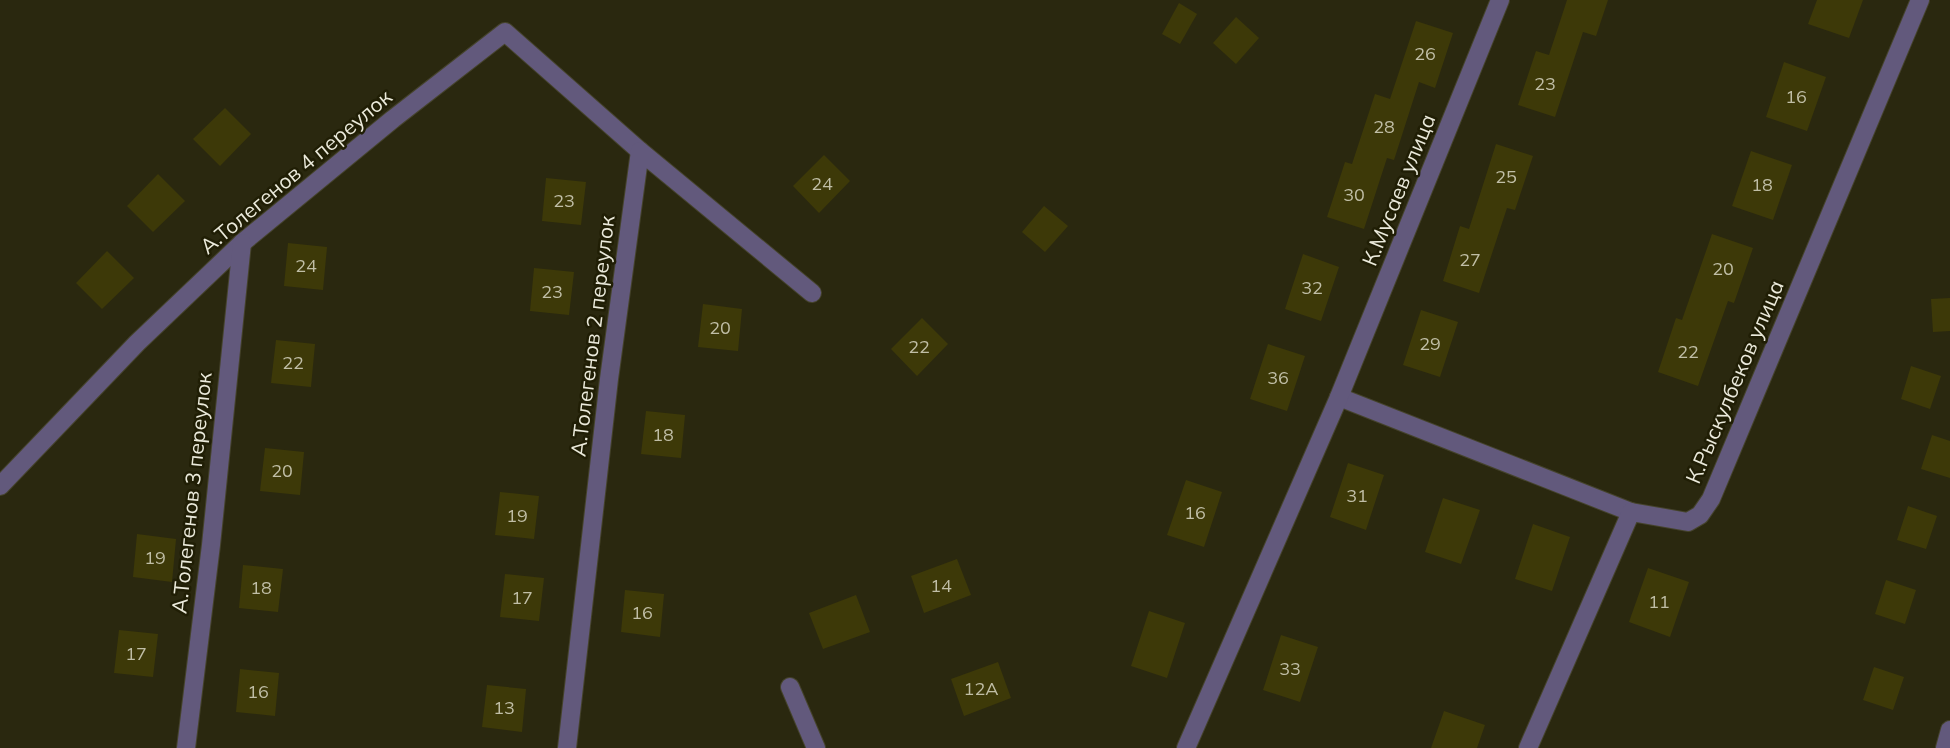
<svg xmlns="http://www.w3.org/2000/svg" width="1950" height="748" font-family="Mulish,sans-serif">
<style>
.building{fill:#3d3908}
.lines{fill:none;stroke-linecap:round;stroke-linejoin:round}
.street-casing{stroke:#45432c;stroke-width:20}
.street{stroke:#62597c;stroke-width:18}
.labels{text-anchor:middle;stroke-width:5;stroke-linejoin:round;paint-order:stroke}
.number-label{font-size:18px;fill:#c0bea6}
.street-label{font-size:21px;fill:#ebeadb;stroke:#201e05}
</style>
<rect width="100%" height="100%" fill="#2a280f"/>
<g class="building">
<path d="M 1567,0 L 1608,0 L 1596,36 L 1583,32 L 1555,117 L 1518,105 L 1536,51 L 1549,55 Z"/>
<path d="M 1817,0 L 1863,0 L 1849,38 L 1808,24 Z"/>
<path d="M 1179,3 L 1197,14 L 1180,44 L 1162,34 Z"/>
<path d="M 1236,17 L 1259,38 L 1236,64 L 1213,43 Z"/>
<path d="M 1416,21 L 1453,33 L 1435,88 L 1419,82 L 1394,160 L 1387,158 L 1364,229 L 1327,217 L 1345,162 L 1352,164 L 1375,94 L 1390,99 Z"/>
<path d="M 1784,62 L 1826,77 L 1807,131 L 1766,117 Z"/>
<path d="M 225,108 L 251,134 L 220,166 L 193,139 Z"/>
<path d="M 1496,144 L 1533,156 L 1515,210 L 1507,208 L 1479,293 L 1443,281 L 1460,226 L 1469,229 Z"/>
<path d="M 1751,151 L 1792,165 L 1773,220 L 1732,206 Z"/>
<path d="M 824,155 L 850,181 L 819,213 L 793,186 Z"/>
<path d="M 158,174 L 185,201 L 153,232 L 127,206 Z"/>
<path d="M 546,178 L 586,182 L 581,225 L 542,221 Z"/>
<path d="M 1044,206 L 1068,226 L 1045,252 L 1022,232 Z"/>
<path d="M 1712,234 L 1753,248 L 1734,303 L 1728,301 L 1698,386 L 1658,372 L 1676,318 L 1682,320 Z"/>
<path d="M 288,243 L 327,247 L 323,290 L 284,286 Z"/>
<path d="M 107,251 L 134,278 L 102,309 L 76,283 Z"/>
<path d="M 1303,254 L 1339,267 L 1321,321 L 1285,309 Z"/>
<path d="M 534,268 L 574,272 L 569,315 L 530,311 Z"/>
<path d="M 1950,298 L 1950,331 L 1933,332 L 1931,299 Z"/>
<path d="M 703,304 L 742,309 L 738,351 L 698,347 Z"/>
<path d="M 1421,310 L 1458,322 L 1440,377 L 1403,365 Z"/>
<path d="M 922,318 L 948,344 L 917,376 L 891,349 Z"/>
<path d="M 276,340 L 315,344 L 311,387 L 271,383 Z"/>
<path d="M 1268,344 L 1305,356 L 1287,411 L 1250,399 Z"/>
<path d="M 1911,366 L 1941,376 L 1930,409 L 1901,399 Z"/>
<path d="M 646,411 L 685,415 L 681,458 L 641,454 Z"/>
<path d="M 1932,435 L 1950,441 L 1950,478 L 1921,469 Z"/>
<path d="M 265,448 L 304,452 L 300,495 L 260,491 Z"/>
<path d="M 1348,463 L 1384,475 L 1366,530 L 1330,517 Z"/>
<path d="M 1186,480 L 1222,492 L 1204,547 L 1167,535 Z"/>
<path d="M 500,492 L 539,496 L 534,539 L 495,535 Z"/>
<path d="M 1443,498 L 1480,510 L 1461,564 L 1425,552 Z"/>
<path d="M 1908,506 L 1937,516 L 1926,549 L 1897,540 Z"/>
<path d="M 1533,524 L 1570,537 L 1552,591 L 1515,579 Z"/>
<path d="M 137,534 L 176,539 L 172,582 L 133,577 Z"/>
<path d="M 957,559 L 971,595 L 924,613 L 911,576 Z"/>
<path d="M 243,565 L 283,569 L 278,612 L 239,608 Z"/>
<path d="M 1648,568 L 1689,582 L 1670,637 L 1629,622 Z"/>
<path d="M 505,574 L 544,578 L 539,621 L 500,617 Z"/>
<path d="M 1886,580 L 1916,590 L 1905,624 L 1875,614 Z"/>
<path d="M 625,590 L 664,594 L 660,637 L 621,632 Z"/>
<path d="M 856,595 L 870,632 L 823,649 L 809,613 Z"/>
<path d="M 1149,611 L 1185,623 L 1167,678 L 1131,666 Z"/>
<path d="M 119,630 L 158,634 L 153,677 L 114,673 Z"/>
<path d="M 1281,635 L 1318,647 L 1300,702 L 1263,690 Z"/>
<path d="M 998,662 L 1011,698 L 964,716 L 951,679 Z"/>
<path d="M 1874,667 L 1904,677 L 1893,710 L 1863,700 Z"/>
<path d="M 240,669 L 279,673 L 275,716 L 236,712 Z"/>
<path d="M 487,685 L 526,689 L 522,732 L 482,727 Z"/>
<path d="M 1444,711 L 1485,725 L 1477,748 L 1431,748 Z"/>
</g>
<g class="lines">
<g class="street-casing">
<g id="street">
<path d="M 1339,397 L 1631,512"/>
<path d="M 0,486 L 137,343 L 242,243 L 393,119 L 505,32 L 640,151"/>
<path d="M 790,687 L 816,748"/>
<path d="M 186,748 L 211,545 L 242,243"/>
<path d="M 567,748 L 609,379 L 640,151 L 812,293"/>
<path d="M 1186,748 L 1339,397 L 1500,0"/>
<path d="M 1528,748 L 1631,512 L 1688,522 L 1700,515 L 1711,499 L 1920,0"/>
<path d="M 1945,748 L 1950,730"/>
</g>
</g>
<use href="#street" class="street"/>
</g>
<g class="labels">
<g class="number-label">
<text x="1425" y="60">26</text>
<text x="1545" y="90">23</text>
<text x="1796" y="103">16</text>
<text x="1384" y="133">28</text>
<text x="1506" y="183">25</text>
<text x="822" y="190">24</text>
<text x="1762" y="191">18</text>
<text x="1354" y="201">30</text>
<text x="564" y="207">23</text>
<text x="1470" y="266">27</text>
<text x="306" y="272">24</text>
<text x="1723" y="275">20</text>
<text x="1312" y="294">32</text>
<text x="552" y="298">23</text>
<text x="720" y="334">20</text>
<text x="1430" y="350">29</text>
<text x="919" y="353">22</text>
<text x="1688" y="358">22</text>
<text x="293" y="369">22</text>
<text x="1278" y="384">36</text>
<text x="663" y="441">18</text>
<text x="282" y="477">20</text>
<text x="1357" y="502">31</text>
<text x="1195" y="519">16</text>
<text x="517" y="522">19</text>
<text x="155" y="564">19</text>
<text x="941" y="592">14</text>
<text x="261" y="594">18</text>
<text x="522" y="604">17</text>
<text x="1659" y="608">11</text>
<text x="642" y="619">16</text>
<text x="136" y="660">17</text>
<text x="1290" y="675">33</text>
<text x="981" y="695">12А</text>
<text x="258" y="698">16</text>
<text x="504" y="714">13</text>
</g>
<g class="street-label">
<text transform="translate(296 172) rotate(-40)" y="7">А.Толегенов 4 переулок</text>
<text transform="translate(1399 190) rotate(-68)" y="7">К.Мусаев улица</text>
<text transform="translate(593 336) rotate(-83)" y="7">А.Толегенов 2 переулок</text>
<text transform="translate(1735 382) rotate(-67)" y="7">К.Рыскулбеков улица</text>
<text transform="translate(192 493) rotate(-84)" y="7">А.Толегенов 3 переулок</text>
</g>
</g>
</svg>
